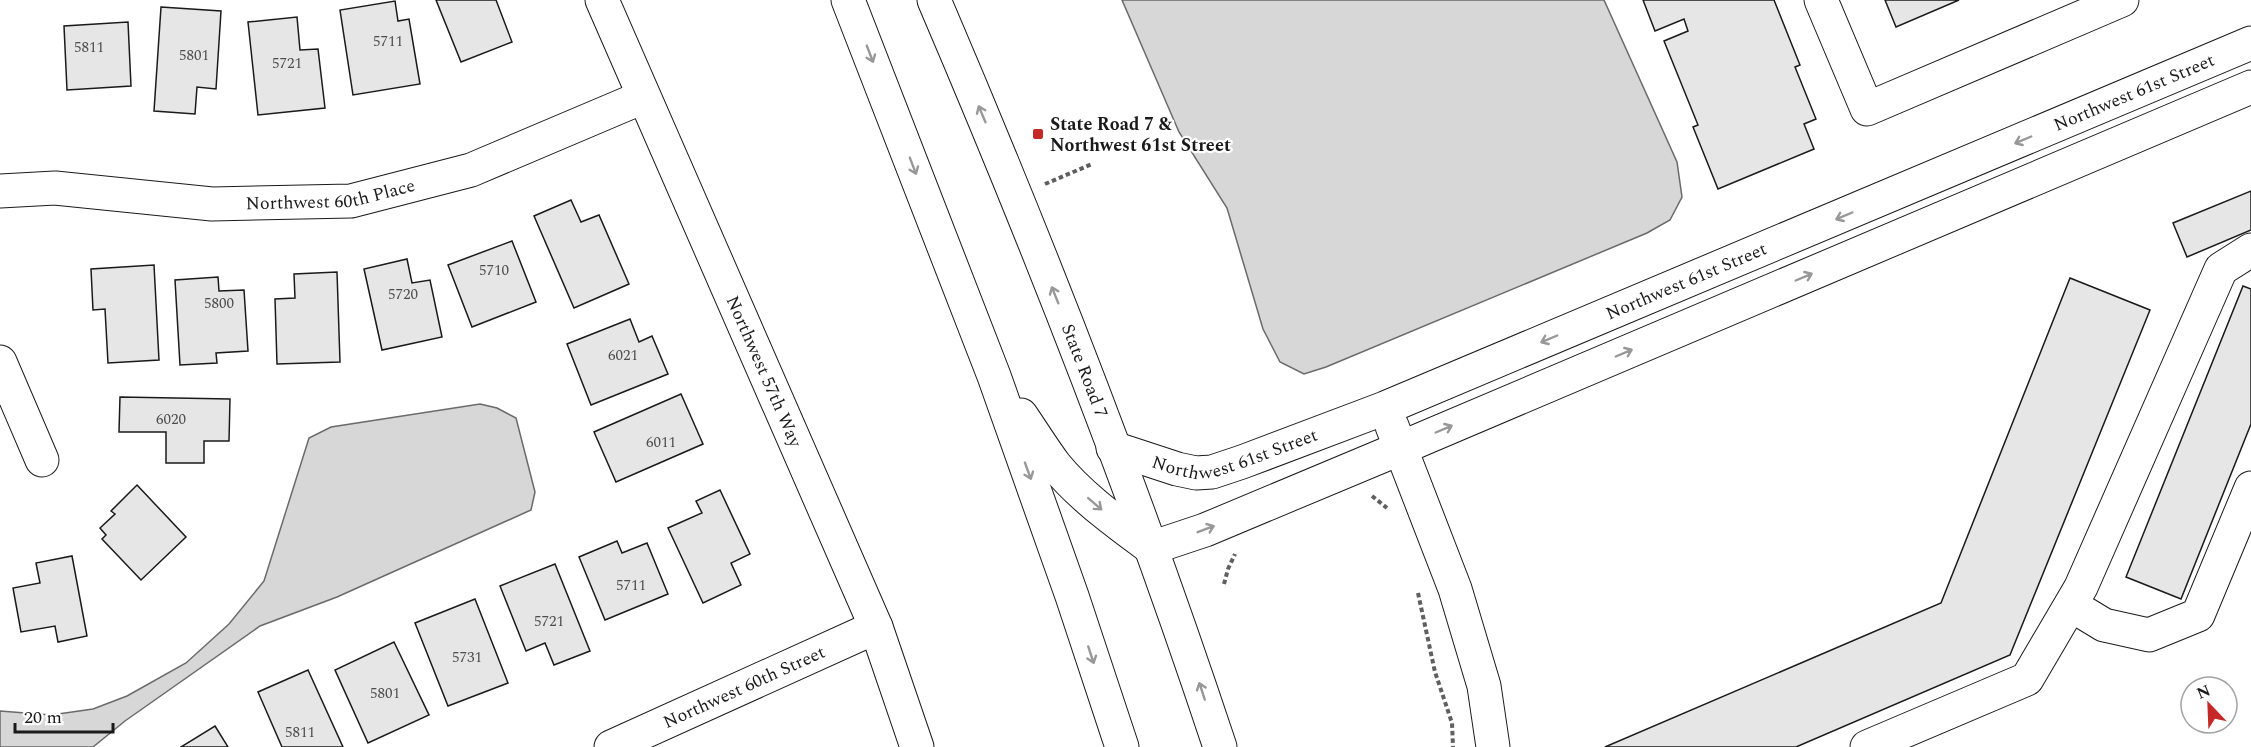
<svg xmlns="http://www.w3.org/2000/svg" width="2251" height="747" font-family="Spectral,serif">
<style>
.water{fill:#d7d7d7;stroke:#6a6a6a;stroke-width:1.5}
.building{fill:#e6e6e6;stroke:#1a1a1a;stroke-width:1.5}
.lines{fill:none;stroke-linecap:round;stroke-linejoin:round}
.minor-casing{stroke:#1a1a1a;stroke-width:35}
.major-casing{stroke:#1a1a1a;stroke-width:35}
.path{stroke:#5f5f5f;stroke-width:4;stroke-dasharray:4.5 3;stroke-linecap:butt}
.minor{stroke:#fff;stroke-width:33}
.major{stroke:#fff;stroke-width:33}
.oneway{stroke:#989898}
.poi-dot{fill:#c62828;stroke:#fff;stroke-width:2}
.labels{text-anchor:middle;stroke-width:4.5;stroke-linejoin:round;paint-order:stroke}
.number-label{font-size:15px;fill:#4d4d4d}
.street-label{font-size:18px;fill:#1a1a1a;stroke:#fff}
.poi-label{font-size:18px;font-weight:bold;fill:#1a1a1a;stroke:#fff;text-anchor:start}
</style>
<rect width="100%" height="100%" fill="#fff"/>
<g class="water">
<path d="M 1122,0 L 1604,0 L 1677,162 L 1682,197 L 1670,220 L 1647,233 L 1326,367 L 1304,374 L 1280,362 L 1263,329 L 1227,208 L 1179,132 Z"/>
<path d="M 480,404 L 497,408 L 516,418 L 535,492 L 531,510 L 337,597 L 260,626 L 125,721 L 93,747 L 0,747 L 0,711 L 51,715 L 93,709 L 127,696 L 186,663 L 229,624 L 264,581 L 309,438 L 331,427 Z"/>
</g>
<g class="building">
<path d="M 436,0 L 496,0 L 512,42 L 461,62 Z"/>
<path d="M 1643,0 L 1774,0 L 1800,65 L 1795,67 L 1816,119 L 1804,124 L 1814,149 L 1718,189 L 1693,127 L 1698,125 L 1664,41 L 1688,31 L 1684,19 L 1655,31 Z"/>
<path d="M 1885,0 L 1959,0 L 1896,27 Z"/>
<path d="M 395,1 L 398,21 L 409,19 L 420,84 L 353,95 L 340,10 Z"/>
<path d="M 161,7 L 221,11 L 216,89 L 197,87 L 195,114 L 154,111 Z"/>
<path d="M 297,17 L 300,50 L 318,49 L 325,108 L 258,115 L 248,22 Z"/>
<path d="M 128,22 L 131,86 L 67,90 L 64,26 Z"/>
<path d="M 2251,191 L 2251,230 L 2187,257 L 2173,223 Z"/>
<path d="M 571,200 L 581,222 L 599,215 L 629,284 L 574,308 L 534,216 Z"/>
<path d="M 512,241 L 536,302 L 472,327 L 448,265 Z"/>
<path d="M 407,259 L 412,283 L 430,280 L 442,337 L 382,350 L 364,269 Z"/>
<path d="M 154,265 L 159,360 L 108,363 L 105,309 L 93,310 L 91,269 Z"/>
<path d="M 337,272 L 340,362 L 277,364 L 275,299 L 295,298 L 294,274 Z"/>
<path d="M 218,277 L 219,291 L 244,290 L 248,351 L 216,353 L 217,363 L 180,365 L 175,280 Z"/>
<path d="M 2070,278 L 2150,310 L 2010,655 L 1796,747 L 1605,747 L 1941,603 Z"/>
<path d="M 2243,286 L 2251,289 L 2251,424 L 2181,599 L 2126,577 Z"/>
<path d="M 630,319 L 639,342 L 652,336 L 668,374 L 591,405 L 567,344 Z"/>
<path d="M 681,394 L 703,444 L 616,482 L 594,432 Z"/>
<path d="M 120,397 L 230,399 L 229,441 L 204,441 L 204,463 L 166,463 L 166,432 L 119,432 Z"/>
<path d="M 137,485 L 186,537 L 141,580 L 102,539 L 106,535 L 100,528 L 115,514 L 111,511 Z"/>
<path d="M 720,490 L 750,554 L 731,563 L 741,585 L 703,603 L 668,528 L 702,513 L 696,501 Z"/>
<path d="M 617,541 L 622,553 L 647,543 L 668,594 L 605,620 L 579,557 Z"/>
<path d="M 72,556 L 87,636 L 58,642 L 55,626 L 21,632 L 13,588 L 40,583 L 36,563 Z"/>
<path d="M 555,564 L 590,651 L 554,665 L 545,643 L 526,651 L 500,586 Z"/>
<path d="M 475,599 L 508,683 L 448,706 L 415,623 Z"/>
<path d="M 394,642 L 429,715 L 368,743 L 335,670 Z"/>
<path d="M 308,670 L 343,747 L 282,747 L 258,692 Z"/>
<path d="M 215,726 L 228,747 L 181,747 Z"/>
</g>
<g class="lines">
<g class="minor-casing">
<g id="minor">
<path id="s1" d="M 602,0 L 876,627 L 917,747"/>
<path d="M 1821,0 L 1867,109 L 2122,0"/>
<path id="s2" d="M 0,191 L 55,188 L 212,204 L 351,201 L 471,170 L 643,97"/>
<path d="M 0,362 L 42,460"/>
<path d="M 1392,426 L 1455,589 L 1484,686 L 1493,747"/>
<path id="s3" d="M 1113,448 L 1177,469 L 1196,473 L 1212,472 L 1242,462 L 1385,408 L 2251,43"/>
<path d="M 1151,548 L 1205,530 L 1401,448 L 2251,87"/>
<path d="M 2071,605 L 2104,625 L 2149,635 L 2198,615 L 2251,488"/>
<path id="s4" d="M 611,747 L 876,627"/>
<path d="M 1867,747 L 2027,679 L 2081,587 L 2221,269 L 2251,250"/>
</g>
</g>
<g class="major-casing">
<g id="major">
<path d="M 848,0 L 994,376 L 1072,596 L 1122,747"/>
<path id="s5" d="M 934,0 C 1039,245 1136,494 1220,747"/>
<path d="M 1021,415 C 1032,431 1043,449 1055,465 C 1082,498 1118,523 1151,548"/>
</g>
</g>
<g class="path">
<path d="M 1045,184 L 1092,164"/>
<path d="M 1372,496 L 1387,508"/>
<path d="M 1224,584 L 1228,569 L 1235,554"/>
<path d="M 1418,593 L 1435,672 L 1452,723 L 1453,747"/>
</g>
<use href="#minor" class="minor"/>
<use href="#major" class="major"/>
</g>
<defs><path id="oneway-shaft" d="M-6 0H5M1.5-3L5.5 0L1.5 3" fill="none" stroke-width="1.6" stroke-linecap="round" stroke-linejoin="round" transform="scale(1.5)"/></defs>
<g class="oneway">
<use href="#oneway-shaft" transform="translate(870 54) rotate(69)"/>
<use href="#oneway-shaft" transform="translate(982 114) rotate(-113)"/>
<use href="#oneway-shaft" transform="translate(2023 140) rotate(157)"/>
<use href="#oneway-shaft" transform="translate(913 166) rotate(69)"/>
<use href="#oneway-shaft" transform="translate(1844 216) rotate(157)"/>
<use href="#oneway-shaft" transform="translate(1804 277) rotate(-23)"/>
<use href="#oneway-shaft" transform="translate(1055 295) rotate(-112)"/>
<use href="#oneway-shaft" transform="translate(1549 339) rotate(157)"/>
<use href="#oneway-shaft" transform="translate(1624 353) rotate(-23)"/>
<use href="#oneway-shaft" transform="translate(1444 429) rotate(-23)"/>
<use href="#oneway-shaft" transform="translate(1028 471) rotate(70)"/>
<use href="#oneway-shaft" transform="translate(1095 504) rotate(41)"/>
<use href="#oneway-shaft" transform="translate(1206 529) rotate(-21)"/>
<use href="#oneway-shaft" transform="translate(1091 655) rotate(72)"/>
<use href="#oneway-shaft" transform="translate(1202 691) rotate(-108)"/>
</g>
<rect class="poi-dot" x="1032" y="128" width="12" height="12" rx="3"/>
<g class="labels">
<g class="number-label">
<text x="388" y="46">5711</text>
<text x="89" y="52">5811</text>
<text x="194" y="60">5801</text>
<text x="287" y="68">5721</text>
<text x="494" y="275">5710</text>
<text x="403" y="299">5720</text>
<text x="219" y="308">5800</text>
<text x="623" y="360">6021</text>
<text x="171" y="424">6020</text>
<text x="661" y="447">6011</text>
<text x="631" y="590">5711</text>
<text x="549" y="626">5721</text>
<text x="467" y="662">5731</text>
<text x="385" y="698">5801</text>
<text x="300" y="737">5811</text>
</g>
<g class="street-label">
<text dy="6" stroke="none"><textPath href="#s3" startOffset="1100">Northwest 61st Street</textPath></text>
<text dy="6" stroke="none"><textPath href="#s2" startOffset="332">Northwest 60th Place</textPath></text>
<text dy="6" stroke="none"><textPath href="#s3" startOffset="614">Northwest 61st Street</textPath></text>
<text dy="6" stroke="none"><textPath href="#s5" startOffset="400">State Road 7</textPath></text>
<text dy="6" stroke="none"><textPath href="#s1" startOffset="405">Northwest 57th Way</textPath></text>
<text dy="6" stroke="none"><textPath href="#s3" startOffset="128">Northwest 61st Street</textPath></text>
<text dy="6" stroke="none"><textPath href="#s4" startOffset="146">Northwest 60th Street</textPath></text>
</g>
<g class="poi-label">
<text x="1050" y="130">State Road 7 &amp;<tspan x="1050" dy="21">Northwest 61st Street</tspan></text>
</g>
</g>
<g transform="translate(2209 705) rotate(337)"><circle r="28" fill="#ffffff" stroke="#a3a3a3" stroke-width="1.5"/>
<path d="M0-4.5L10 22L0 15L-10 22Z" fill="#c62828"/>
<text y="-9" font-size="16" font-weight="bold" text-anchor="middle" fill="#1a1a1a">N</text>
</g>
<path d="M15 723v9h98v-9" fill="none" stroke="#1a1a1a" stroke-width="3"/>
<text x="24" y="723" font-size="18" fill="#1a1a1a" stroke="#ffffff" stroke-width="4.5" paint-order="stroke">20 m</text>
</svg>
